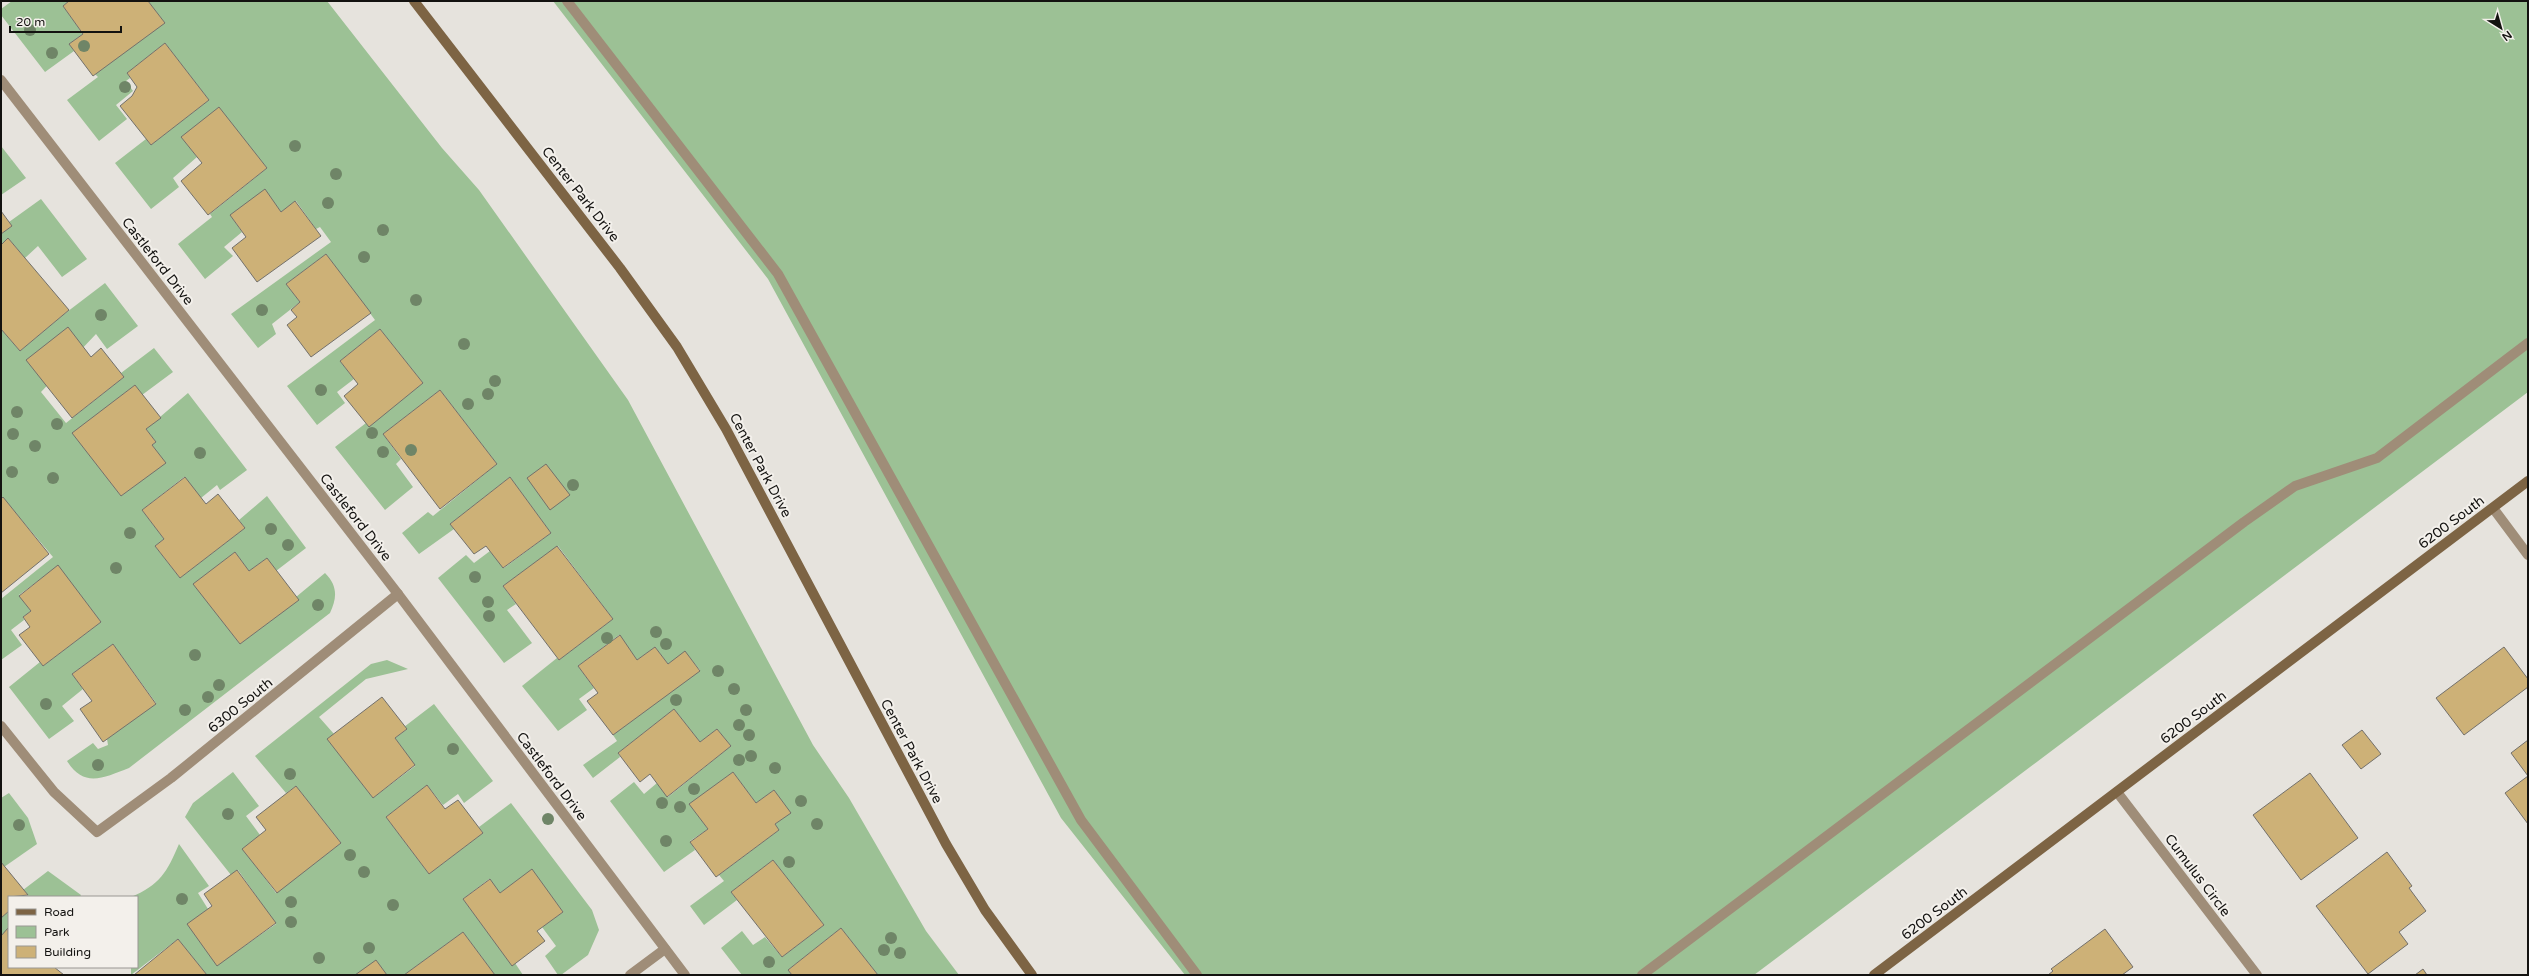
<svg xmlns="http://www.w3.org/2000/svg" width="2529" height="976" font-family="'Varela Round',sans-serif">
<style>
.green{fill:#9cc195}
.building{fill:#cdb177;stroke:#73706b}
.lines{fill:none;stroke-linecap:round;stroke-linejoin:round}
.lane{stroke:#9f8d78;stroke-width:10}
.street{stroke:#9f8d78;stroke-width:10}
.secondary{stroke:#7d6444;stroke-width:10}
.tree{fill:#6f8567}
.labels{text-anchor:middle;stroke-width:4;stroke-linejoin:round;paint-order:stroke}
.street-label{font-size:14px;fill:#131210;stroke:#f3f0eb}
</style>
<rect width="100%" height="100%" fill="#e6e3dd"/>
<g class="green">
<path d="M 12,1 L 69,1 L 63,6 L 83,34 L 69,44 L 74,51 L 45,72 L 1,15 L 1,9 Z"/>
<path d="M 148,1 L 327,1 L 442,148 L 479,190 L 628,400 L 813,745 L 849,798 L 926,931 L 959,975 L 878,975 L 841,928 L 788,970 L 792,975 L 742,975 L 721,948 L 742,931 L 753,945 L 765,937 L 782,957 L 824,925 L 773,860 L 731,892 L 737,900 L 704,925 L 690,906 L 724,881 L 719,875 L 779,830 L 775,824 L 790,813 L 774,790 L 756,803 L 733,772 L 690,804 L 708,829 L 690,841 L 695,850 L 664,872 L 610,801 L 634,782 L 644,794 L 657,783 L 668,797 L 731,746 L 717,729 L 700,742 L 674,709 L 618,753 L 620,757 L 593,778 L 583,765 L 617,741 L 613,735 L 700,670 L 685,652 L 668,664 L 655,647 L 637,660 L 619,635 L 578,666 L 594,688 L 579,699 L 587,710 L 558,731 L 522,686 L 557,658 L 559,660 L 613,619 L 558,546 L 503,586 L 516,604 L 507,610 L 532,643 L 504,663 L 438,578 L 466,555 L 474,563 L 490,551 L 504,568 L 551,533 L 510,477 L 450,524 L 454,529 L 419,554 L 402,533 L 428,512 L 433,516 L 497,464 L 440,390 L 383,434 L 401,459 L 396,464 L 413,487 L 385,510 L 335,447 L 366,423 L 369,426 L 423,383 L 380,329 L 340,361 L 354,379 L 337,392 L 345,403 L 317,425 L 287,386 L 375,320 L 326,254 L 286,284 L 300,302 L 272,324 L 276,334 L 258,348 L 231,314 L 331,242 L 320,227 L 316,229 L 296,201 L 281,212 L 265,190 L 231,216 L 242,232 L 224,247 L 233,256 L 205,279 L 178,244 L 212,217 L 210,214 L 267,168 L 219,108 L 182,137 L 197,157 L 173,178 L 179,187 L 151,209 L 115,163 L 146,139 L 151,145 L 209,100 L 165,43 L 127,73 L 130,78 L 126,81 L 133,91 L 116,105 L 127,119 L 99,141 L 67,100 L 98,77 L 95,74 L 164,22 Z"/>
<path d="M 553,1 L 2528,1 L 2528,392 L 1754,975 L 1185,975 L 1061,818 L 768,279 Z"/>
<path d="M 1,146 L 26,178 L 1,195 Z"/>
<path d="M 41,199 L 87,259 L 62,277 L 38,246 L 25,258 L 8,238 L 1,245 L 1,234 L 12,226 L 9,222 Z"/>
<path d="M 105,283 L 138,326 L 107,349 L 96,334 L 41,392 L 66,423 L 124,377 L 121,373 L 154,348 L 173,372 L 142,395 L 135,385 L 73,433 L 121,496 L 165,463 L 152,445 L 156,442 L 146,429 L 188,393 L 247,470 L 220,490 L 217,485 L 201,498 L 184,477 L 142,510 L 164,539 L 155,546 L 180,578 L 245,528 L 239,520 L 267,496 L 306,548 L 276,571 L 267,558 L 249,571 L 235,552 L 194,584 L 240,644 L 298,600 L 296,597 L 325,573 C 338,586 337,598 330,613 L 129,768 C 103,778 84,788 67,761 L 93,743 L 98,749 L 108,745 L 107,739 L 156,703 L 113,644 L 72,674 L 83,689 L 62,706 L 74,721 L 49,739 L 9,687 L 40,662 L 43,666 L 101,622 L 58,566 L 19,595 L 31,611 L 23,617 L 24,620 L 11,630 L 22,645 L 1,660 L 1,599 L 53,557 L 3,498 L 1,499 L 1,329 L 20,351 L 63,315 Z"/>
<path d="M 387,660 L 408,669 L 366,679 L 319,717 L 334,734 L 328,739 L 373,798 L 415,766 L 395,738 L 406,730 L 404,727 L 434,704 L 493,781 L 464,803 L 458,794 L 443,805 L 427,785 L 386,817 L 429,874 L 483,833 L 479,827 L 511,803 L 592,910 L 599,930 L 588,955 L 561,975 L 558,975 L 545,956 L 556,946 L 542,927 L 563,912 L 532,870 L 500,893 L 489,879 L 463,899 L 512,965 L 515,963 L 523,975 L 495,975 L 463,932 L 404,975 L 207,975 L 178,939 L 131,975 L 131,967 L 137,967 L 137,897 L 131,897 C 160,885 167,872 179,844 L 209,886 L 198,893 L 208,909 L 188,924 L 217,965 L 276,924 L 238,870 L 231,875 L 185,817 L 193,803 L 233,772 L 259,806 L 246,816 L 260,835 L 243,849 L 276,893 L 341,843 L 296,786 L 286,793 L 255,756 L 371,664 Z"/>
<path d="M 9,793 L 28,818 L 37,844 L 4,867 L 1,862 L 1,798 Z"/>
<path d="M 48,871 L 81,895 L 80,897 L 27,897 L 28,895 L 23,890 Z"/>
<path d="M 9,911 L 9,929 L 1,936 L 1,918 Z"/>
</g>
<g class="building">
<path d="M 69,1 L 148,1 L 165,23 L 93,76 L 69,44 L 83,34 L 63,6 Z"/>
<path d="M 165,43 L 209,100 L 151,145 L 120,106 L 132,96 L 137,87 L 127,73 Z"/>
<path d="M 219,107 L 267,168 L 208,215 L 181,181 L 202,163 L 181,137 Z"/>
<path d="M 265,189 L 281,212 L 295,201 L 321,236 L 257,282 L 232,248 L 246,237 L 230,215 Z"/>
<path d="M 1,211 L 12,226 L 1,234 Z"/>
<path d="M 8,238 L 69,310 L 20,351 L 1,329 L 1,245 Z"/>
<path d="M 326,254 L 371,313 L 311,357 L 287,325 L 297,317 L 291,310 L 300,302 L 286,284 Z"/>
<path d="M 68,327 L 91,357 L 101,348 L 124,377 L 72,418 L 26,360 Z"/>
<path d="M 380,329 L 423,383 L 369,427 L 344,396 L 358,384 L 340,361 Z"/>
<path d="M 135,385 L 161,418 L 146,429 L 156,442 L 152,445 L 166,463 L 121,496 L 72,433 Z"/>
<path d="M 440,390 L 497,464 L 440,509 L 383,434 Z"/>
<path d="M 546,464 L 570,495 L 550,510 L 527,478 Z"/>
<path d="M 185,477 L 206,504 L 218,494 L 245,528 L 180,578 L 155,546 L 164,539 L 142,510 Z"/>
<path d="M 510,477 L 551,533 L 503,568 L 486,546 L 474,554 L 450,524 Z"/>
<path d="M 3,497 L 49,554 L 1,593 L 1,499 Z"/>
<path d="M 557,546 L 613,619 L 559,660 L 503,586 Z"/>
<path d="M 235,552 L 249,571 L 267,558 L 299,600 L 240,644 L 193,584 Z"/>
<path d="M 58,565 L 101,622 L 43,666 L 19,635 L 30,627 L 23,617 L 31,611 L 19,596 Z"/>
<path d="M 620,635 L 637,660 L 655,647 L 668,664 L 685,651 L 700,671 L 613,735 L 587,701 L 598,693 L 578,666 Z"/>
<path d="M 113,644 L 156,704 L 103,742 L 80,709 L 92,701 L 72,674 Z"/>
<path d="M 2504,647 L 2528,679 L 2528,687 L 2464,735 L 2436,698 Z"/>
<path d="M 382,697 L 407,729 L 395,738 L 415,765 L 373,798 L 327,739 Z"/>
<path d="M 674,709 L 700,742 L 717,729 L 731,746 L 667,797 L 650,774 L 640,782 L 618,753 Z"/>
<path d="M 2362,730 L 2381,754 L 2361,769 L 2342,745 Z"/>
<path d="M 2528,740 L 2528,824 L 2505,793 L 2528,776 L 2511,753 Z"/>
<path d="M 733,772 L 756,803 L 774,790 L 791,813 L 775,824 L 779,830 L 716,877 L 690,842 L 708,829 L 689,804 Z"/>
<path d="M 2310,773 L 2358,838 L 2301,880 L 2253,815 Z"/>
<path d="M 427,785 L 445,809 L 458,800 L 483,833 L 429,874 L 386,817 Z"/>
<path d="M 296,786 L 341,843 L 277,893 L 242,849 L 266,830 L 256,817 Z"/>
<path d="M 2387,852 L 2412,886 L 2409,888 L 2426,911 L 2399,932 L 2408,944 L 2368,974 L 2316,906 Z"/>
<path d="M 773,860 L 824,925 L 782,957 L 731,892 Z"/>
<path d="M 1,862 L 28,895 L 9,897 L 9,911 L 1,918 Z"/>
<path d="M 532,869 L 563,912 L 537,931 L 545,941 L 512,966 L 463,899 L 490,879 L 500,893 Z"/>
<path d="M 237,870 L 276,923 L 217,966 L 187,924 L 212,906 L 204,894 Z"/>
<path d="M 8,928 L 9,967 L 54,967 L 64,975 L 1,975 L 1,936 Z"/>
<path d="M 841,928 L 878,975 L 792,975 L 788,970 Z"/>
<path d="M 2105,929 L 2133,967 L 2122,975 L 2048,975 L 2053,971 L 2051,969 Z"/>
<path d="M 463,932 L 495,975 L 404,975 Z"/>
<path d="M 178,939 L 207,975 L 134,975 Z"/>
<path d="M 376,960 L 387,975 L 355,975 Z"/>
<path d="M 2423,969 L 2427,975 L 2415,975 Z"/>
</g>
<g class="lines">
<g class="lane">
<path d="M 567,1 L 778,274 L 1081,820 L 1197,975"/>
<path d="M 1642,975 L 2244,522 L 2295,486 L 2377,458 L 2528,343"/>
</g>
<g class="street">
<path d="M 1,80 L 398,594 L 685,975"/>
<path d="M 2493,508 L 2528,555"/>
<path d="M 1,726 L 54,792 L 97,832 L 171,778 L 398,594"/>
<path d="M 2117,792 L 2257,975"/>
<path d="M 630,975 L 665,949"/>
</g>
<g class="secondary">
<path d="M 414,1 L 620,268 L 677,347 L 726,429 L 946,844 L 985,910 L 1032,975"/>
<path d="M 1874,975 L 2528,481"/>
</g>
</g>
<g class="tree">
<circle cx="30" cy="30" r="6"/>
<circle cx="84" cy="46" r="6"/>
<circle cx="52" cy="53" r="6"/>
<circle cx="125" cy="87" r="6"/>
<circle cx="295" cy="146" r="6"/>
<circle cx="336" cy="174" r="6"/>
<circle cx="328" cy="203" r="6"/>
<circle cx="383" cy="230" r="6"/>
<circle cx="364" cy="257" r="6"/>
<circle cx="416" cy="300" r="6"/>
<circle cx="262" cy="310" r="6"/>
<circle cx="101" cy="315" r="6"/>
<circle cx="464" cy="344" r="6"/>
<circle cx="495" cy="381" r="6"/>
<circle cx="321" cy="390" r="6"/>
<circle cx="488" cy="394" r="6"/>
<circle cx="468" cy="404" r="6"/>
<circle cx="17" cy="412" r="6"/>
<circle cx="57" cy="424" r="6"/>
<circle cx="372" cy="433" r="6"/>
<circle cx="13" cy="434" r="6"/>
<circle cx="35" cy="446" r="6"/>
<circle cx="411" cy="450" r="6"/>
<circle cx="383" cy="452" r="6"/>
<circle cx="200" cy="453" r="6"/>
<circle cx="12" cy="472" r="6"/>
<circle cx="53" cy="478" r="6"/>
<circle cx="573" cy="485" r="6"/>
<circle cx="271" cy="529" r="6"/>
<circle cx="130" cy="533" r="6"/>
<circle cx="288" cy="545" r="6"/>
<circle cx="116" cy="568" r="6"/>
<circle cx="475" cy="577" r="6"/>
<circle cx="488" cy="602" r="6"/>
<circle cx="318" cy="605" r="6"/>
<circle cx="489" cy="616" r="6"/>
<circle cx="656" cy="632" r="6"/>
<circle cx="607" cy="638" r="6"/>
<circle cx="666" cy="644" r="6"/>
<circle cx="195" cy="655" r="6"/>
<circle cx="718" cy="671" r="6"/>
<circle cx="219" cy="685" r="6"/>
<circle cx="734" cy="689" r="6"/>
<circle cx="208" cy="697" r="6"/>
<circle cx="676" cy="700" r="6"/>
<circle cx="46" cy="704" r="6"/>
<circle cx="185" cy="710" r="6"/>
<circle cx="746" cy="710" r="6"/>
<circle cx="739" cy="725" r="6"/>
<circle cx="749" cy="735" r="6"/>
<circle cx="453" cy="749" r="6"/>
<circle cx="751" cy="756" r="6"/>
<circle cx="739" cy="760" r="6"/>
<circle cx="98" cy="765" r="6"/>
<circle cx="775" cy="768" r="6"/>
<circle cx="290" cy="774" r="6"/>
<circle cx="694" cy="789" r="6"/>
<circle cx="801" cy="801" r="6"/>
<circle cx="662" cy="803" r="6"/>
<circle cx="680" cy="807" r="6"/>
<circle cx="228" cy="814" r="6"/>
<circle cx="548" cy="819" r="6"/>
<circle cx="817" cy="824" r="6"/>
<circle cx="19" cy="825" r="6"/>
<circle cx="666" cy="841" r="6"/>
<circle cx="350" cy="855" r="6"/>
<circle cx="789" cy="862" r="6"/>
<circle cx="364" cy="872" r="6"/>
<circle cx="182" cy="899" r="6"/>
<circle cx="291" cy="902" r="6"/>
<circle cx="393" cy="905" r="6"/>
<circle cx="291" cy="922" r="6"/>
<circle cx="891" cy="938" r="6"/>
<circle cx="369" cy="948" r="6"/>
<circle cx="884" cy="950" r="6"/>
<circle cx="900" cy="953" r="6"/>
<circle cx="319" cy="958" r="6"/>
<circle cx="769" cy="962" r="6"/>
</g>
<g class="labels">
<g class="street-label">
<text transform="translate(581 194) rotate(52)" y="5">Center Park Drive</text>
<text transform="translate(158 261) rotate(52)" y="5">Castleford Drive</text>
<text transform="translate(761 465) rotate(62)" y="5">Center Park Drive</text>
<text transform="translate(356 517) rotate(52)" y="5">Castleford Drive</text>
<text transform="translate(2451 522) rotate(-37)" y="5">6200 South</text>
<text transform="translate(240 705) rotate(-39)" y="5">6300 South</text>
<text transform="translate(2193 717) rotate(-37)" y="5">6200 South</text>
<text transform="translate(912 751) rotate(62)" y="5">Center Park Drive</text>
<text transform="translate(552 776) rotate(53)" y="5">Castleford Drive</text>
<text transform="translate(2198 875) rotate(53)" y="5">Cumulus Circle</text>
<text transform="translate(1934 913) rotate(-37)" y="5">6200 South</text>
</g>
</g>
<rect width="2529" height="976" fill="none" stroke="#131210" stroke-width="4"/>
<rect x="8" y="896" width="130" height="72" fill="#f3f0eb" stroke="#999793"/>
<rect x="16" y="909" width="20" height="6" fill="#7d6444" stroke="#999793"/>
<text x="44" y="916" font-size="12" fill="#131210">Road</text>
<rect x="16" y="926" width="20" height="12" fill="#9cc195" stroke="#999793"/>
<text x="44" y="936" font-size="12" fill="#131210">Park</text>
<rect x="16" y="946" width="20" height="12" fill="#cdb177" stroke="#999793"/>
<text x="44" y="956" font-size="12" fill="#131210">Building</text>
<g transform="translate(2501 28) rotate(143)" stroke="#f3f0eb" stroke-width="3" paint-order="stroke">
<path d="M0-3L7 15L0 10L-7 15Z" fill="#131210"/>
<text y="-6" font-size="11" font-weight="bold" text-anchor="middle" fill="#131210">N</text>
</g>
<path d="M10 26v6h111v-6" fill="none" stroke="#131210" stroke-width="2"/>
<text x="16" y="26" font-size="12" fill="#131210" stroke="#f3f0eb" stroke-width="3" paint-order="stroke">20 m</text>
</svg>
